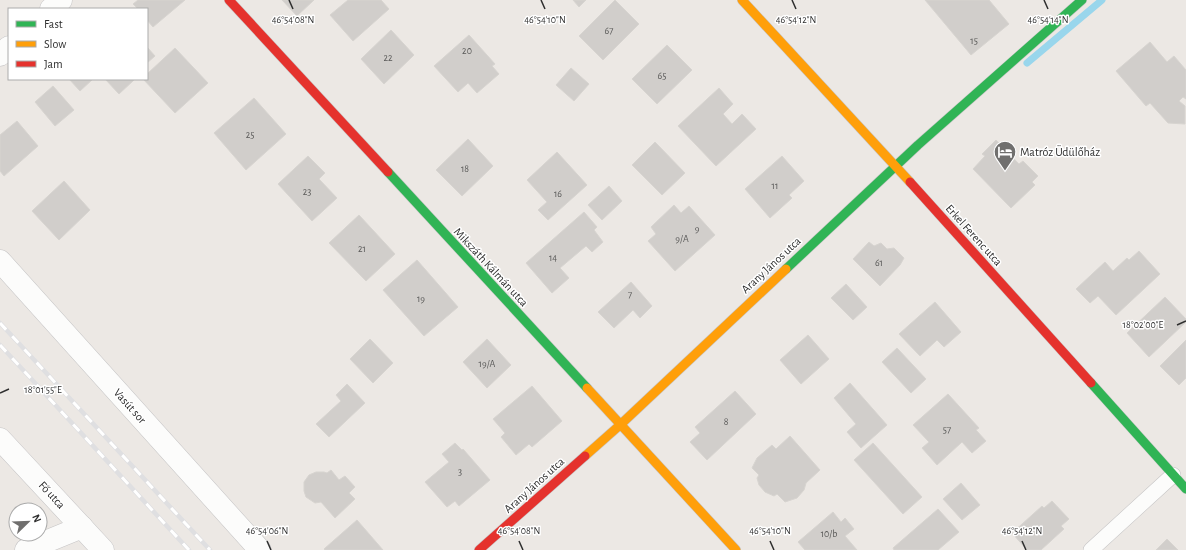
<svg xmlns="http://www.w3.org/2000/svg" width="1186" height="550" font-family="'Alegreya Sans',sans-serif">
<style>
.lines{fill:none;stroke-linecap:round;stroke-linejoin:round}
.stream{stroke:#99d6ec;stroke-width:7}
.building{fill:#d1cecb;stroke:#d7d4d0}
.lane-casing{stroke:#c5c4c5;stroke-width:16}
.street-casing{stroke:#c5c4c5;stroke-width:23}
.fast-casing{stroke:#c5c4c5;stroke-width:10}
.slow-casing{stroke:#c5c4c5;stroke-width:10}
.jam-casing{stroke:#c5c4c5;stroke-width:10}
.lane{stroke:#fcfcfb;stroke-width:15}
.street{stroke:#fcfcfb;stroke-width:22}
.fast{stroke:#30b455;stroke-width:9}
.slow{stroke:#ff9f0a;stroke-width:9}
.jam{stroke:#e5322d;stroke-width:9}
.rail-casing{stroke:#dfdfe1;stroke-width:4.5}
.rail{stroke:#fff;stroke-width:3;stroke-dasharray:9;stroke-linecap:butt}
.ticks{fill:none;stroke:#2e2e2e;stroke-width:1.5}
.labels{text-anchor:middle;stroke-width:3;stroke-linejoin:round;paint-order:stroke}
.number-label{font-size:10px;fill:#585857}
.poi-label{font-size:12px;fill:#2e2e2e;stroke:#fff;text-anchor:start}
.street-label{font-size:12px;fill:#2e2e2e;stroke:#fff}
.ticks-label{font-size:10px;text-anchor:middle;fill:#2e2e2e;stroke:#fff;stroke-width:3;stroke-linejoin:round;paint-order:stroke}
</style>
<rect width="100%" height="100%" fill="#ece8e4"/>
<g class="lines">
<path class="stream" d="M 1027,63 L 1102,0"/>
</g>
<g class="building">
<path d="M 138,0 L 185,0 L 153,27 L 147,20 L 147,9 L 138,9 L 133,4 Z"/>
<path d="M 282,0 L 314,0 L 297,16 Z"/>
<path d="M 348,0 L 381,0 L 389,9 L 353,41 L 330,15 Z"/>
<path d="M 573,0 L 586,0 L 579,7 Z"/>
<path d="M 615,0 L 639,24 L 603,60 L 579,36 Z"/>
<path d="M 925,0 L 989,0 L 1009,24 L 971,55 Z"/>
<path d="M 391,30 L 414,55 L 384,84 L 361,59 Z"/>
<path d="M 469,35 L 495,64 L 492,66 L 499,74 L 477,93 L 468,83 L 458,92 L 434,66 Z"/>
<path d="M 1150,42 L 1167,62 L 1174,56 L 1186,70 L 1186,99 L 1183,97 L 1179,101 L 1185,106 L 1185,124 L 1168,123 L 1150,103 L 1146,106 L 1116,71 Z"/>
<path d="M 667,45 L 692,70 L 657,104 L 632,79 Z"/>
<path d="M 147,47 L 155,56 L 147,63 Z"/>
<path d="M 175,48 L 208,83 L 175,113 L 143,79 L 147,79 L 147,74 Z"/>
<path d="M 571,68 L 589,84 L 574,101 L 556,85 Z"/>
<path d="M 69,79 L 93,79 L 80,91 Z"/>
<path d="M 105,79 L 134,79 L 134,80 L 119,94 Z"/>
<path d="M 53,86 L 74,110 L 55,126 L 35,102 Z"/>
<path d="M 719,88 L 733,104 L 723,114 L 732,124 L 742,114 L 756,129 L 716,166 L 678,126 Z"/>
<path d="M 254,98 L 286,134 L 246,170 L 214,133 Z"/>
<path d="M 17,121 L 38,146 L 4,176 L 0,171 L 0,135 Z"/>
<path d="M 468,139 L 493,166 L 462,196 L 436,170 Z"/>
<path d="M 996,140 L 1019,164 L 1023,161 L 1038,176 L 1032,182 L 1035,185 L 1011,208 L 973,169 L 985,156 L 982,154 Z"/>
<path d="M 655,142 L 685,173 L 662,195 L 632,165 Z"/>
<path d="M 557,152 L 587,185 L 548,220 L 538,210 L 547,202 L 527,180 Z"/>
<path d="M 308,156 L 325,173 L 319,179 L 337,198 L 312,221 L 278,184 Z"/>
<path d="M 782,156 L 804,181 L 789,195 L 792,198 L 770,218 L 745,189 Z"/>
<path d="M 64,181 L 90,210 L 59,240 L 32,211 Z"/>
<path d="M 609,186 L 622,201 L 602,220 L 588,205 Z"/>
<path d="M 674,205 L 681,213 L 689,206 L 715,235 L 675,271 L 648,241 L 656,234 L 651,227 Z"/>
<path d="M 584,212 L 597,227 L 594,230 L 603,242 L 592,252 L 586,246 L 560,268 L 569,278 L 552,293 L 526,263 Z"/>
<path d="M 359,215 L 395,254 L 366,281 L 329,243 Z"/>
<path d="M 869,242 L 874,246 L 881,243 L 887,249 L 894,248 L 904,258 L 900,265 L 880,286 L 853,259 Z"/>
<path d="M 1139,251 L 1160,274 L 1116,315 L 1098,296 L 1090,303 L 1076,289 L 1105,262 L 1113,271 L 1127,258 L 1129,260 Z"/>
<path d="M 417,260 L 458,307 L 424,336 L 383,290 Z"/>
<path d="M 631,282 L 652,306 L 640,318 L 633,310 L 614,328 L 598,312 Z"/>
<path d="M 846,284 L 867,307 L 853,320 L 831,298 Z"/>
<path d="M 1165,297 L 1186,319 L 1186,322 L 1149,357 L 1127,333 Z"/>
<path d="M 935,302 L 961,332 L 944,347 L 937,340 L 920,356 L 899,334 Z"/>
<path d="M 808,335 L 829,359 L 801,384 L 780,360 Z"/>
<path d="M 370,339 L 393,363 L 373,383 L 350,359 Z"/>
<path d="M 487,339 L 511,365 L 487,388 L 463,362 Z"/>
<path d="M 1186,340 L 1186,378 L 1179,385 L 1160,366 Z"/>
<path d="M 897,348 L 926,379 L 911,393 L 882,362 Z"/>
<path d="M 850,383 L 887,425 L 861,448 L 847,432 L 856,424 L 834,398 Z"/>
<path d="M 347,384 L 365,403 L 329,437 L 316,424 L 341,401 L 336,395 Z"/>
<path d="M 532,386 L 562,421 L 532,447 L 529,444 L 516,455 L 501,437 L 505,433 L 493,419 Z"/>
<path d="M 735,391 L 756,414 L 707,460 L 690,442 L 700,433 L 695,427 Z"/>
<path d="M 948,394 L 979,428 L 976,430 L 986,441 L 972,453 L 962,442 L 937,465 L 922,448 L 929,442 L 913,425 Z"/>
<path d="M 790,436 L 820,470 L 806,483 L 804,490 L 797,498 L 785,502 L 777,494 L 774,496 L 765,492 L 759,485 L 757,478 L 759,475 L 752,468 L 757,458 L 772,445 L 776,449 Z"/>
<path d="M 455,443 L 462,450 L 463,449 L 490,480 L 459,506 L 455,501 L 447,507 L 425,482 L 449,462 L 442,454 Z"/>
<path d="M 873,443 L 922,497 L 903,514 L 854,460 Z"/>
<path d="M 331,470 L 339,480 L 345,476 L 355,487 L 349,493 L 355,499 L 335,518 L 321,502 L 315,503 L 306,497 L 304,491 L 304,482 L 309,475 L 316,472 L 324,472 L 327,473 Z"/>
<path d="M 961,483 L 980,505 L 962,520 L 943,499 Z"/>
<path d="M 1052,501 L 1069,519 L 1061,526 L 1064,529 L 1041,550 L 1027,550 L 1012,533 L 1042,506 L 1044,508 Z"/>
<path d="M 938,509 L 959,532 L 938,550 L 894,550 L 893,548 Z"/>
<path d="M 833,512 L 841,522 L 845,518 L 854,529 L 845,536 L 857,550 L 805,550 L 798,542 Z"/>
<path d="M 357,520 L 383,550 L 325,550 L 324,549 Z"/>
<path d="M 1167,539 L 1178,550 L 1156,550 Z"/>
</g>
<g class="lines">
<g class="lane-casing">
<path id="lane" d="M 1091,550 L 1173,475"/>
</g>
<g class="street-casing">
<g id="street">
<path d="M 51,9 L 61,0"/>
<path d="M 0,55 L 9,47"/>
<path d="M 0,261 L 260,550"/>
<path d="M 0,439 L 103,550"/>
<path d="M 26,550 L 82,527"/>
</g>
</g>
<g class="fast-casing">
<g id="fast">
<path d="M 388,172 L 587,388"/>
<path d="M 786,269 L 918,145 L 1082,0"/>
<path d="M 1091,383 L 1186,489"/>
</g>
</g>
<g class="slow-casing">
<g id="slow">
<path d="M 742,0 L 910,182"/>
<path d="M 587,388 L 736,550"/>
<path d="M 585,456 L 620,425 L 786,269"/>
</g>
</g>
<g class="jam-casing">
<g id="jam">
<path d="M 229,0 L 388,172"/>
<path d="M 910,182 L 1091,383"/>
<path d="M 479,550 L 585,456"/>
</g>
</g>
<use href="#lane" class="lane"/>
<use href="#street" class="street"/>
<use href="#fast" class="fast"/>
<use href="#slow" class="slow"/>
<use href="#jam" class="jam"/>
<g class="rail-casing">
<g id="rail">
<path d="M 0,323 L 210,550"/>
<path d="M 0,345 L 189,550"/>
</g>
</g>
<use href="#rail" class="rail"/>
</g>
<path class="ticks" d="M 289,0 L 293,9M 541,0 L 545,9M 792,0 L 796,9M 1044,0 L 1048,9M 1177,325 L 1186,321M 0,393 L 9,389M 267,541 L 271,550M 519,541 L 523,550M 770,541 L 774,550M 1022,541 L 1026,550"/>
<defs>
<g id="hotel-pin" transform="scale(1.15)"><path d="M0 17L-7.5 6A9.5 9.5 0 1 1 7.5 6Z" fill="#706f6e" stroke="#fff"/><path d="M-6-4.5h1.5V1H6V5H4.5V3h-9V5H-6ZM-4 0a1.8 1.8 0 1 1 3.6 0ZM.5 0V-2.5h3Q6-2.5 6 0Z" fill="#fff"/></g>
</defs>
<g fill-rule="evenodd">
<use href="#hotel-pin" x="1005" y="152"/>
</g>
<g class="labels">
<g class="number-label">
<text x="609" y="34">67</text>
<text x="974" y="44">15</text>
<text x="467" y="54">20</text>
<text x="388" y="61">22</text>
<text x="662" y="79">65</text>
<text x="250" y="138">25</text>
<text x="465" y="172">18</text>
<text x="775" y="189">11</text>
<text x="307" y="195">23</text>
<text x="558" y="197">16</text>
<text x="697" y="232">9</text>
<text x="682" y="242">9/A</text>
<text x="362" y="252">21</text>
<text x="553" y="261">14</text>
<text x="879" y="266">61</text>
<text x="630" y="298">7</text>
<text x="421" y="302">19</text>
<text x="487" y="367">19/A</text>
<text x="726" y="425">8</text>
<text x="947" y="433">57</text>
<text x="460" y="475">3</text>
<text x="829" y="537">10/b</text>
</g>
<g class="poi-label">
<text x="1020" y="156">Matróz Üdülőház</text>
</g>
<g class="street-label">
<text transform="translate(974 235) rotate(48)" y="4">Erkel Ferenc utca</text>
<text transform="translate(771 265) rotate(-43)" y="4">Arany János utca</text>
<text transform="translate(491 267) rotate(47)" y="4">Mikszáth Kálmán utca</text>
<text transform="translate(130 406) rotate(48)" y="4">Vasút sor</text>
<text transform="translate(534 485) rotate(-42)" y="4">Arany János utca</text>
<text transform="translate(52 495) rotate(47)" y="4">Fő utca</text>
</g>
</g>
<g class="ticks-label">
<text x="293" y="23">46°54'08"N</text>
<text x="545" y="23">46°54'10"N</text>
<text x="796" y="23">46°54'12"N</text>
<text x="1048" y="23">46°54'14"N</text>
<text x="1143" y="328">18°02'00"E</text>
<text x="43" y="393">18°01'55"E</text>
<text x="267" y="534">46°54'06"N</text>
<text x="519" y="534">46°54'08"N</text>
<text x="770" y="534">46°54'10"N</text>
<text x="1022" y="534">46°54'12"N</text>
</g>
<rect x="8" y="8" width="140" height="72" fill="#ffffff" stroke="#ababab"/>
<rect x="16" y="21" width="20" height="6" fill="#30b455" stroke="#ababab"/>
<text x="44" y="28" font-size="12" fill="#2e2e2e">Fast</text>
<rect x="16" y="41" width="20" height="6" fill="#ff9f0a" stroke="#ababab"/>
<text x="44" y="48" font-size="12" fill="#2e2e2e">Slow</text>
<rect x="16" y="61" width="20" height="6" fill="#e5322d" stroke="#ababab"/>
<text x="44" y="68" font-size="12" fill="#2e2e2e">Jam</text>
<g transform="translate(28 522) rotate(67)"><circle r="19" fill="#ffffff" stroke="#ababab"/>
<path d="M0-3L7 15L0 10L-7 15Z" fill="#706f6e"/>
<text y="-6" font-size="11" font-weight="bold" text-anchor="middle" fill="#2e2e2e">N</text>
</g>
</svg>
